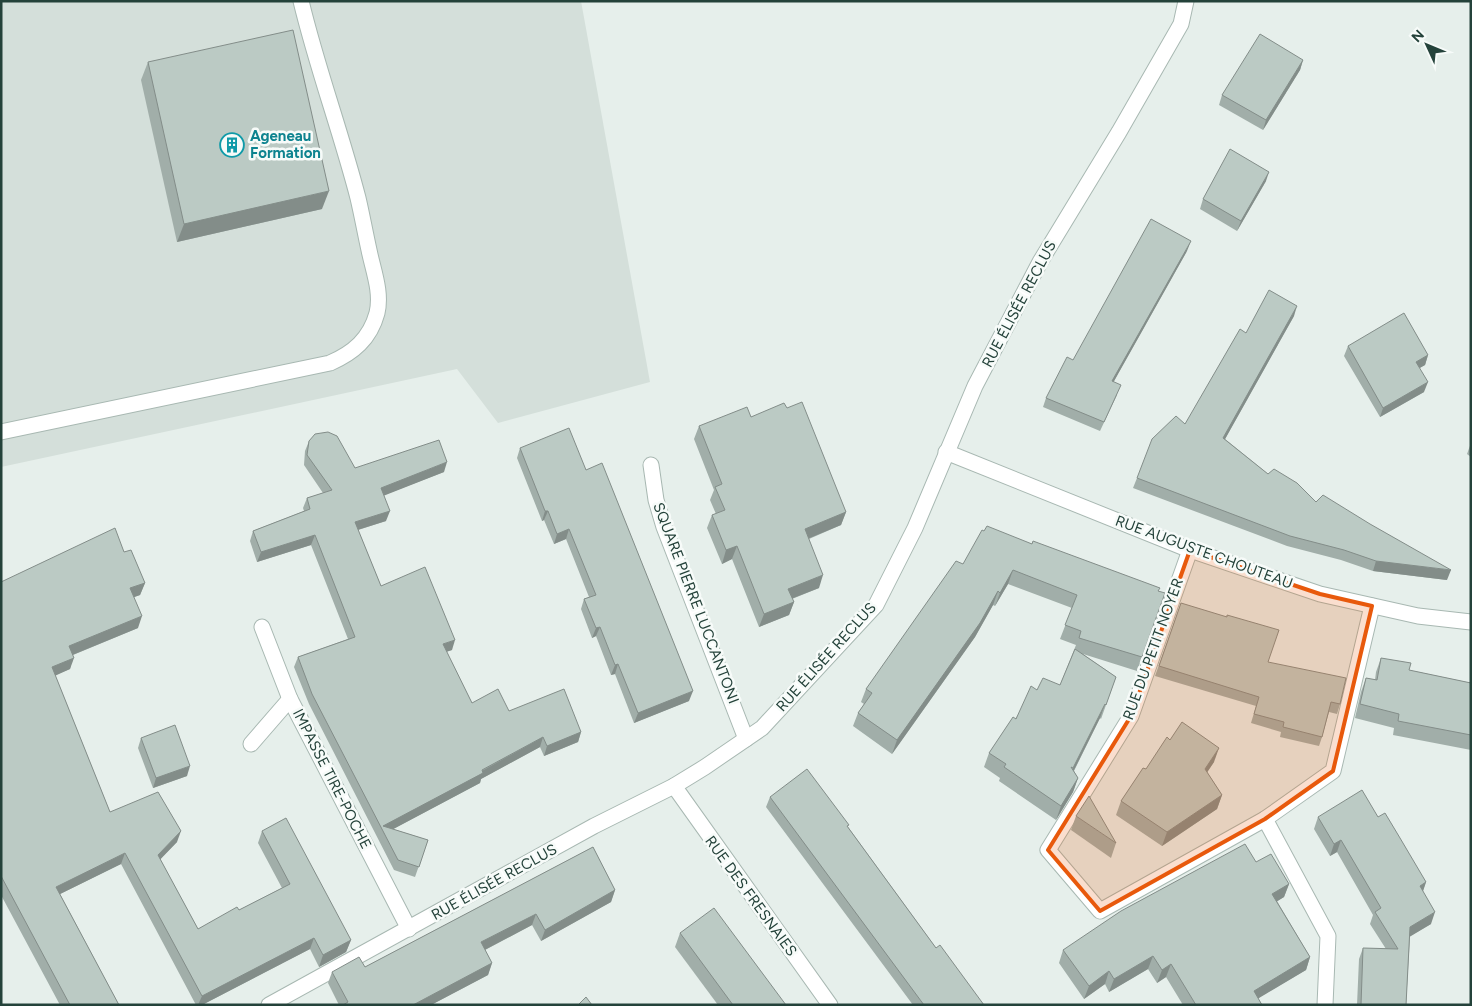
<svg xmlns="http://www.w3.org/2000/svg" width="1472" height="1006" font-family="Figtree,sans-serif">
<style>
.built{fill:#d4dfda}
.lines{fill:none;stroke-linecap:round;stroke-linejoin:round}
.service-casing{stroke:#a8b8b2;stroke-width:17}
.minor-casing{stroke:#a8b8b2;stroke-width:17}
.service{stroke:#fff;stroke-width:15}
.minor{stroke:#fff;stroke-width:15}
.wall{fill:#a1aea9}
.shaded-wall{fill:#838d89}
.building{fill:#bbcac4;stroke:#838d89}
.marked{fill:#e8590c;fill-opacity:0.2;stroke:#e8590c;stroke-width:4;stroke-linejoin:round}
.labels{text-anchor:middle;stroke-width:5;stroke-linejoin:round;paint-order:stroke}
.culture-label{font-size:15px;font-weight:bold;fill:#0d838f;stroke:#f7fbf9;text-anchor:start}
.street-label{font-size:15px;fill:#24423a;stroke:#f7fbf9}
</style>
<rect width="100%" height="100%" fill="#e6efeb"/>
<path class="built" d="M 1,1 L 581,1 L 650,382 L 498,423 L 457,369 L 1,467 Z"/>
<g class="lines">
<g class="service-casing">
<g id="service">
<path d="M 1,432 L 330,363 C 353,353 370,339 377,313 C 382,292 373,270 369,250 C 365,232 362,215 358,198 C 341,132 317,68 301,1"/>
<path d="M 251,744 L 290,699"/>
</g>
</g>
<g class="minor-casing">
<g id="minor">
<path d="M 946,452 L 1190,550 L 1320,594 L 1418,616 L 1471,622"/>
<path d="M 651,465 L 656,500 L 664,527 L 746,739"/>
<path d="M 1190,550 L 1131,716 L 1048,850 L 1100,911 L 1265,819 L 1333,771 L 1372,606"/>
<path d="M 262,627 L 290,699 L 409,929"/>
<path d="M 674,786 L 830,1005"/>
<path d="M 1265,819 L 1328,936 L 1325,1005"/>
<path d="M 269,1005 L 594,826 L 674,786 L 705,767 L 762,728 L 876,605 L 915,528 L 975,386 L 1040,262 L 1119,132 L 1181,24 L 1186,1"/>
</g>
</g>
<use href="#service" class="service"/>
<use href="#minor" class="minor"/>
</g>
<g class="wall">
<path d="M 1303,60 L 1300,70 L 1263,130 L 1219,105 L 1222,95 Z"/>
<path d="M 148,62 L 322,209 L 177,242 L 141,80 Z"/>
<path d="M 1266,181 L 1237,231 L 1200,209 L 1203,199 Z"/>
<path d="M 1187,251 L 1114,381 L 1117,395 L 1100,431 L 1043,407 L 1046,398 L 1073,360 Z"/>
<path d="M 1294,316 L 1225,439 L 1268,474 L 1447,580 L 1373,571 L 1341,560 L 1287,546 L 1133,488 L 1137,478 L 1185,424 L 1246,333 Z"/>
<path d="M 1348,346 L 1428,355 L 1425,365 L 1419,368 L 1424,392 L 1380,417 L 1344,356 Z"/>
<path d="M 787,408 L 846,512 L 841,525 L 809,539 L 819,588 L 792,599 L 794,602 L 789,615 L 759,627 L 732,559 L 722,564 L 707,528 L 712,515 L 716,514 L 710,500 L 714,490 L 694,439 L 699,426 L 751,417 Z"/>
<path d="M 309,441 L 355,468 L 444,472 L 384,495 L 386,521 L 358,530 L 381,586 L 452,650 L 446,652 L 472,703 L 509,711 L 581,732 L 578,742 L 544,756 L 540,747 L 481,779 L 480,783 L 393,829 L 428,840 L 415,877 L 394,870 L 309,704 L 294,667 L 298,657 L 348,639 L 311,545 L 257,562 L 250,541 L 253,531 L 304,511 L 303,508 L 307,498 L 323,493 L 304,465 L 305,451 Z"/>
<path d="M 1471,443 L 1471,457 L 1467,454 Z"/>
<path d="M 520,448 L 586,470 L 689,701 L 634,723 L 615,674 L 611,675 L 596,636 L 592,638 L 581,609 L 584,599 L 589,597 L 566,539 L 554,544 L 544,520 L 542,521 L 517,458 Z"/>
<path d="M 984,531 L 1032,544 L 1142,657 L 1137,671 L 1083,654 L 1116,677 L 1101,719 L 1100,718 L 1074,771 L 1078,778 L 1073,792 L 1056,820 L 999,781 L 1000,778 L 984,767 L 989,753 L 1037,690 L 1060,685 L 1076,645 L 1060,639 L 1072,608 L 1008,584 L 995,606 L 993,605 L 975,637 L 892,754 L 853,726 L 858,713 L 864,704 L 861,702 L 866,689 L 963,564 Z"/>
<path d="M 124,552 L 145,583 L 140,595 L 134,597 L 138,628 L 73,655 L 70,669 L 55,675 L 110,812 L 177,842 L 160,859 L 198,929 L 239,910 L 282,888 L 258,843 L 262,831 L 351,940 L 346,952 L 319,967 L 310,949 L 202,1005 L 196,1005 L 121,864 L 60,894 L 119,1005 L 60,1005 L 1,895 L 1,582 Z"/>
<path d="M 1181,603 L 1268,662 L 1340,704 L 1337,714 L 1329,712 L 1322,737 L 1319,746 L 1280,737 L 1281,732 L 1251,723 L 1256,706 L 1155,676 Z"/>
<path d="M 1381,658 L 1409,670 L 1471,683 L 1471,750 L 1393,735 L 1394,728 L 1355,718 L 1361,692 L 1366,678 L 1375,680 L 1376,672 Z"/>
<path d="M 141,738 L 187,776 L 153,788 L 138,748 Z"/>
<path d="M 1170,740 L 1214,762 L 1207,772 L 1222,795 L 1217,809 L 1162,846 L 1116,815 L 1121,801 Z"/>
<path d="M 770,797 L 848,827 L 936,948 L 984,1005 L 913,1005 L 766,807 Z"/>
<path d="M 1076,816 L 1116,843 L 1111,858 L 1071,830 Z"/>
<path d="M 1318,817 L 1378,817 L 1426,882 L 1423,891 L 1431,924 L 1410,936 L 1406,1005 L 1357,1005 L 1359,959 L 1363,948 L 1386,949 L 1370,924 L 1373,915 L 1337,852 L 1330,856 L 1314,829 Z"/>
<path d="M 593,847 L 615,890 L 611,902 L 541,941 L 532,925 L 485,950 L 492,963 L 488,975 L 431,1005 L 339,1005 L 328,983 L 332,972 L 365,967 Z"/>
<path d="M 1256,862 L 1289,884 L 1284,897 L 1277,901 L 1310,957 L 1306,970 L 1258,998 L 1262,1005 L 1183,1005 L 1166,977 L 1157,983 L 1148,969 L 1109,992 L 1105,984 L 1084,999 L 1059,963 L 1063,950 Z"/>
<path d="M 680,933 L 786,1005 L 718,1005 L 675,947 Z"/>
</g>
<g class="shaded-wall">
<path d="M 1303,60 L 1300,70 L 1263,130 L 1266,120 Z"/>
<path d="M 1269,172 L 1266,181 L 1237,231 L 1241,221 Z"/>
<path d="M 329,191 L 322,209 L 177,242 L 184,224 Z"/>
<path d="M 1191,241 L 1187,251 L 1109,390 L 1112,381 Z"/>
<path d="M 1297,306 L 1294,316 L 1220,448 L 1223,438 Z"/>
<path d="M 1428,355 L 1425,365 L 1413,372 L 1416,362 Z"/>
<path d="M 1428,382 L 1424,392 L 1380,417 L 1383,408 Z"/>
<path d="M 447,462 L 444,472 L 378,498 L 381,488 Z"/>
<path d="M 390,511 L 386,521 L 351,532 L 355,522 Z"/>
<path d="M 545,511 L 548,511 L 544,520 L 542,521 Z"/>
<path d="M 846,512 L 841,525 L 800,542 L 805,529 Z"/>
<path d="M 569,529 L 566,539 L 554,544 L 557,534 Z"/>
<path d="M 315,535 L 311,545 L 257,562 L 261,552 Z"/>
<path d="M 737,546 L 732,559 L 722,564 L 726,550 Z"/>
<path d="M 1376,561 L 1451,570 L 1447,580 L 1373,571 Z"/>
<path d="M 1013,570 L 1008,584 L 995,606 L 1000,593 Z"/>
<path d="M 823,575 L 819,588 L 783,602 L 788,589 Z"/>
<path d="M 145,583 L 140,595 L 126,600 L 130,588 Z"/>
<path d="M 998,591 L 993,605 L 975,637 L 892,754 L 897,740 Z"/>
<path d="M 794,602 L 789,615 L 759,627 L 764,614 Z"/>
<path d="M 142,616 L 138,628 L 65,658 L 69,646 Z"/>
<path d="M 600,627 L 596,636 L 592,638 L 596,628 Z"/>
<path d="M 455,640 L 452,650 L 439,654 L 443,644 Z"/>
<path d="M 74,658 L 70,669 L 48,679 L 52,667 Z"/>
<path d="M 618,664 L 615,674 L 611,675 L 615,665 Z"/>
<path d="M 693,691 L 689,701 L 634,723 L 638,713 Z"/>
<path d="M 1105,704 L 1100,718 L 1068,782 L 1073,768 Z"/>
<path d="M 581,732 L 578,742 L 544,756 L 547,746 Z"/>
<path d="M 543,737 L 540,747 L 481,779 L 480,783 L 384,834 L 383,826 Z"/>
<path d="M 1219,748 L 1214,762 L 1200,783 L 1205,769 Z"/>
<path d="M 190,766 L 187,776 L 153,788 L 156,778 Z"/>
<path d="M 1078,778 L 1073,792 L 1056,820 L 1061,806 Z"/>
<path d="M 1222,795 L 1217,809 L 1162,846 L 1167,832 Z"/>
<path d="M 181,831 L 177,842 L 154,866 L 158,855 Z"/>
<path d="M 1341,840 L 1337,852 L 1330,856 L 1334,844 Z"/>
<path d="M 125,853 L 121,864 L 52,898 L 56,887 Z"/>
<path d="M 1426,882 L 1422,894 L 1420,886 Z"/>
<path d="M 1289,884 L 1284,897 L 1268,907 L 1272,894 Z"/>
<path d="M 615,890 L 611,902 L 541,941 L 545,930 Z"/>
<path d="M 1435,912 L 1431,924 L 1406,939 L 1410,927 Z"/>
<path d="M 536,914 L 532,925 L 477,954 L 481,942 Z"/>
<path d="M 314,938 L 310,949 L 202,1005 L 198,1005 L 202,996 Z"/>
<path d="M 351,940 L 346,952 L 319,967 L 323,955 Z"/>
<path d="M 1153,956 L 1148,969 L 1109,992 L 1114,979 Z"/>
<path d="M 1310,957 L 1306,970 L 1249,1004 L 1254,991 Z"/>
<path d="M 492,963 L 488,975 L 431,1005 L 413,1005 Z"/>
<path d="M 1171,964 L 1166,977 L 1157,983 L 1162,970 Z"/>
<path d="M 1109,971 L 1105,984 L 1084,999 L 1089,986 Z"/>
</g>
<g class="building">
<path d="M 293,30 L 329,191 L 184,224 L 148,62 Z"/>
<path d="M 1260,34 L 1303,60 L 1266,120 L 1222,95 Z"/>
<path d="M 1230,149 L 1269,172 L 1241,221 L 1203,199 Z"/>
<path d="M 1151,219 L 1191,241 L 1112,381 L 1121,385 L 1104,422 L 1046,398 L 1067,357 L 1073,360 Z"/>
<path d="M 1269,290 L 1297,306 L 1223,438 L 1268,474 L 1274,469 L 1297,483 L 1316,502 L 1323,495 L 1370,524 L 1451,570 L 1376,561 L 1344,550 L 1290,536 L 1137,478 L 1152,439 L 1176,416 L 1185,424 L 1240,329 L 1246,333 Z"/>
<path d="M 1404,313 L 1428,355 L 1416,362 L 1428,382 L 1383,408 L 1348,346 Z"/>
<path d="M 802,402 L 846,512 L 805,529 L 823,575 L 788,589 L 794,602 L 764,614 L 737,546 L 726,550 L 712,515 L 725,510 L 715,487 L 722,484 L 699,426 L 747,407 L 751,417 L 784,403 L 787,408 Z"/>
<path d="M 569,428 L 586,470 L 602,463 L 693,691 L 638,713 L 618,664 L 615,665 L 600,627 L 596,628 L 584,599 L 596,595 L 569,529 L 557,534 L 548,511 L 545,511 L 520,448 Z"/>
<path d="M 328,432 L 337,436 L 355,468 L 439,440 L 447,462 L 381,488 L 390,511 L 355,522 L 381,586 L 425,567 L 455,640 L 443,644 L 472,703 L 498,689 L 509,711 L 564,689 L 581,732 L 547,746 L 543,737 L 482,770 L 483,773 L 383,826 L 428,840 L 419,867 L 398,860 L 312,694 L 298,657 L 355,637 L 315,535 L 261,552 L 253,531 L 310,509 L 307,498 L 332,490 L 307,455 L 309,441 L 315,434 Z"/>
<path d="M 987,526 L 1032,544 L 1033,541 L 1160,588 L 1158,591 L 1165,593 L 1142,657 L 1079,638 L 1081,631 L 1065,625 L 1077,595 L 1013,570 L 1000,593 L 998,591 L 980,623 L 897,740 L 858,713 L 872,693 L 866,689 L 956,561 L 963,564 L 982,530 L 984,531 Z"/>
<path d="M 115,528 L 124,552 L 131,550 L 145,583 L 130,588 L 142,616 L 69,646 L 74,658 L 52,667 L 110,812 L 158,792 L 181,831 L 158,855 L 198,929 L 237,907 L 239,910 L 290,884 L 262,831 L 286,818 L 351,940 L 323,955 L 314,938 L 202,996 L 125,853 L 56,887 L 119,1005 L 70,1005 L 1,876 L 1,582 Z"/>
<path d="M 1181,603 L 1227,617 L 1227,615 L 1279,630 L 1268,662 L 1346,678 L 1340,704 L 1331,702 L 1322,737 L 1283,727 L 1284,722 L 1254,714 L 1259,697 L 1159,666 Z"/>
<path d="M 1075,649 L 1116,677 L 1106,705 L 1105,704 L 1073,768 L 1071,767 L 1078,778 L 1061,806 L 1004,767 L 1006,764 L 989,753 L 1013,717 L 1016,719 L 1031,686 L 1037,690 L 1043,678 L 1060,685 Z"/>
<path d="M 1381,658 L 1411,663 L 1409,670 L 1471,683 L 1471,735 L 1398,721 L 1399,714 L 1360,704 L 1366,678 L 1377,680 Z"/>
<path d="M 1182,722 L 1219,748 L 1205,769 L 1222,795 L 1167,832 L 1121,801 L 1143,768 L 1146,769 L 1167,737 L 1170,740 Z"/>
<path d="M 175,725 L 190,766 L 156,778 L 141,738 Z"/>
<path d="M 807,769 L 849,825 L 847,826 L 936,948 L 940,945 L 984,1005 L 924,1005 L 770,797 Z"/>
<path d="M 1362,790 L 1378,817 L 1385,813 L 1400,838 L 1426,882 L 1420,886 L 1435,912 L 1410,927 L 1406,1005 L 1361,1005 L 1363,948 L 1398,949 L 1375,912 L 1381,908 L 1341,840 L 1334,844 L 1318,817 Z"/>
<path d="M 1089,796 L 1116,843 L 1076,816 Z"/>
<path d="M 1245,844 L 1256,862 L 1271,854 L 1289,884 L 1272,894 L 1310,957 L 1254,991 L 1262,1005 L 1196,1005 L 1171,964 L 1162,970 L 1153,956 L 1114,979 L 1109,971 L 1089,986 L 1063,950 L 1121,911 Z"/>
<path d="M 593,847 L 615,890 L 545,930 L 536,914 L 481,942 L 492,963 L 413,1005 L 343,1005 L 348,1002 L 332,972 L 359,957 L 365,967 Z"/>
<path d="M 714,908 L 786,1005 L 733,1005 L 680,933 Z"/>
<path d="M 586,997 L 592,1005 L 578,1005 Z"/>
</g>
<path class="marked" d="M 1190,550 L 1320,594 L 1372,606 L 1333,771 L 1265,819 L 1100,911 L 1048,850 L 1131,716 Z"/>
<defs>
<g id="building-ring" transform="scale(1.25)"><circle r="9.5" fill="#f7fbf9" stroke="#0f9aa8" stroke-width="1.5"/><path d="M-4-6H4V6H1V3H-1V6H-4ZM-2.5-4.3h1.7v1.8h-1.7ZM.8-4.3h1.7v1.8H.8ZM-2.5-1h1.7V.8h-1.7ZM.8-1h1.7V.8H.8Z" fill="#0f9aa8"/></g>
</defs>
<g fill-rule="evenodd">
<use href="#building-ring" x="232" y="145"/>
</g>
<g class="labels">
<g class="culture-label">
<text x="250" y="141">Ageneau<tspan x="250" dy="17">Formation</tspan></text>
</g>
<g class="street-label">
<text transform="translate(1019 304) rotate(-62)" y="5">RUE ÉLISÉE RECLUS</text>
<text transform="translate(1204 552) rotate(20)" y="5">RUE AUGUSTE CHOUTEAU</text>
<text transform="translate(696 603) rotate(69)" y="5">SQUARE PIERRE LUCCANTONI</text>
<text transform="translate(1153 649) rotate(-70)" y="5">RUE DU PETIT NOYER</text>
<text transform="translate(826 657) rotate(-48)" y="5">RUE ÉLISÉE RECLUS</text>
<text transform="translate(332 779) rotate(63)" y="5">IMPASSE TIRE-POCHE</text>
<text transform="translate(494 882) rotate(-29)" y="5">RUE ÉLISÉE RECLUS</text>
<text transform="translate(751 896) rotate(54)" y="5">RUE DES FRESNAIES</text>
</g>
</g>
<rect width="1472" height="1006" fill="none" stroke="#24423a" stroke-width="5"/>
<g transform="translate(1427 45) rotate(314)" stroke="#f7fbf9" stroke-width="4" paint-order="stroke">
<path d="M0-4L9 19L0 12L-9 19Z" fill="#24423a"/>
<text y="-8" font-size="14" font-weight="bold" text-anchor="middle" fill="#24423a">N</text>
</g>
</svg>
